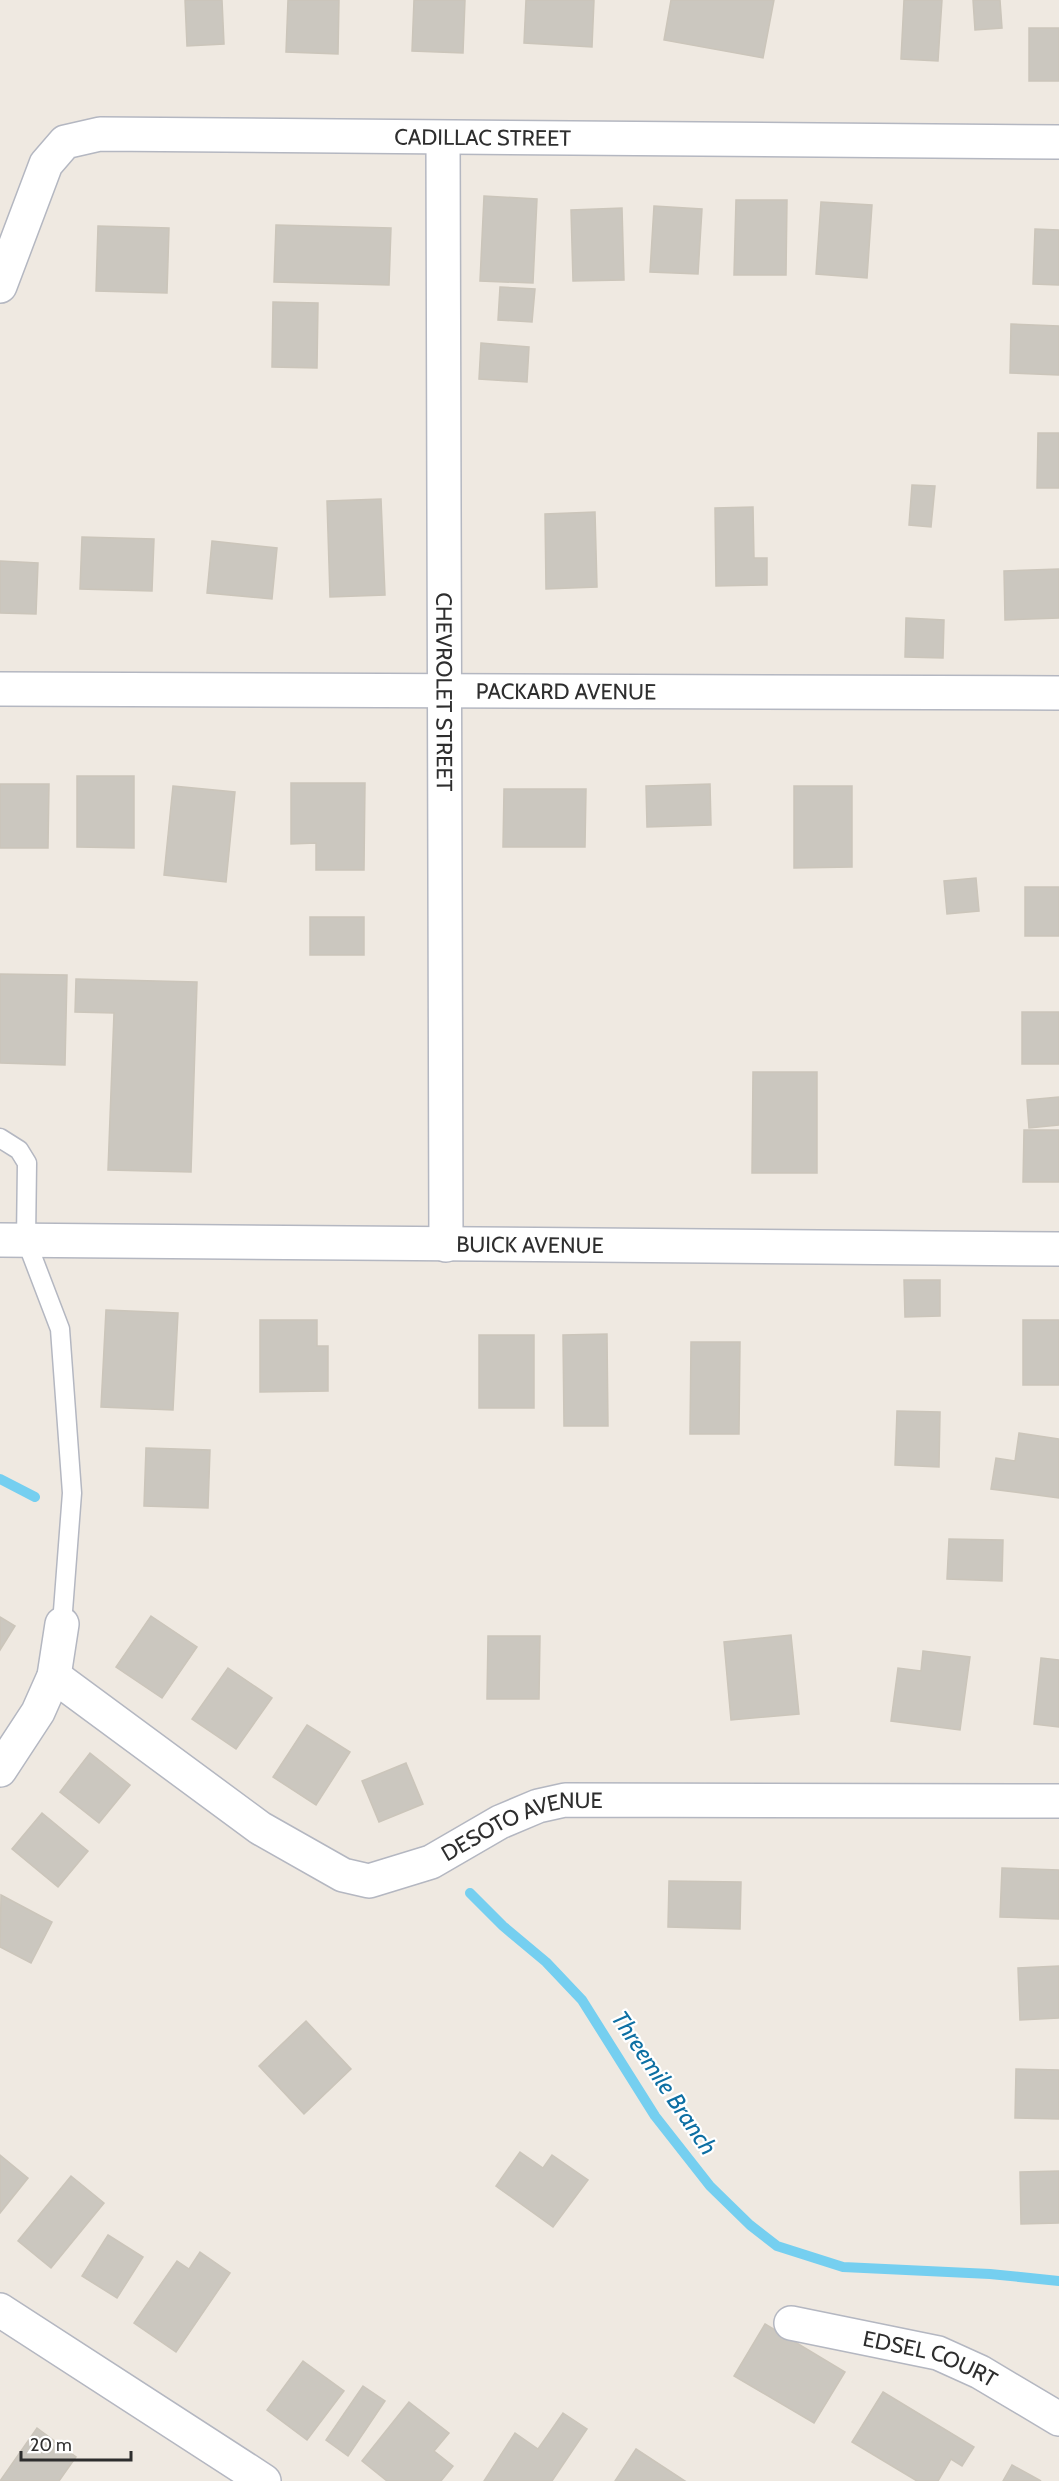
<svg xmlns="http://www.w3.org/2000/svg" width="1059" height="2481" font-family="Cabin,sans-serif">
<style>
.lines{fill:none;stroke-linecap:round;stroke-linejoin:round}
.stream{stroke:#75cff0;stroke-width:10}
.building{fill:#cbc7bf;stroke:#cbc5ba;stroke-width:1.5}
.service-casing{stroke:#b4b7c1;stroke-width:21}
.minor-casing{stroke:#b4b7c1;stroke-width:36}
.service{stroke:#fff;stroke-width:18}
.minor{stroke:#fff;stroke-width:33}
.labels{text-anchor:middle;stroke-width:4.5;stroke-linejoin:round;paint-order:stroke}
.street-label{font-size:22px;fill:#2e2e2e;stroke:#fff}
.water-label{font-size:24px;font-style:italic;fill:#0d6fa3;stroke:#fff}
</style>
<rect width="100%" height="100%" fill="#efe9e1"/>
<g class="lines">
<g class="stream">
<path d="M 0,1479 L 35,1497"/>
<path d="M 470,1893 L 503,1926 L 546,1962 L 582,2000 L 655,2116 L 710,2186 L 750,2225 L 777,2246 L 843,2267 L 990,2274 L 1059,2281"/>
</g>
</g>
<g class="building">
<path d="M 185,0 L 222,0 L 224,44 L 187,46 Z"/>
<path d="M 288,0 L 339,0 L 338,54 L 286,52 Z"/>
<path d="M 414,0 L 465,0 L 463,53 L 412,51 Z"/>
<path d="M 526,0 L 594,0 L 592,47 L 524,43 Z"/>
<path d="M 671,0 L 774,0 L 763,58 L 664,40 Z"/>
<path d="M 904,0 L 942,0 L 938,61 L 901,59 Z"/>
<path d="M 973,0 L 1000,0 L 1002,28 L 975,30 Z"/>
<rect x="1029" y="28" width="30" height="53"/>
<path d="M 484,196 L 537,199 L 533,283 L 480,281 Z"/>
<path d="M 736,200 L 787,200 L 786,275 L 734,275 Z"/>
<path d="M 821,202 L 872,205 L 867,278 L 816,274 Z"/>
<path d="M 654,206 L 702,209 L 698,274 L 650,272 Z"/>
<path d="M 622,208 L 624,280 L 573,281 L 571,210 Z"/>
<path d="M 276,225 L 391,228 L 389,285 L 274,282 Z"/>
<path d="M 98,226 L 169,228 L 167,293 L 96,291 Z"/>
<path d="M 1035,229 L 1059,230 L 1059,285 L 1033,284 Z"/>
<path d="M 500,287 L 535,289 L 532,322 L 498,320 Z"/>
<path d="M 273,302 L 318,303 L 317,368 L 272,367 Z"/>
<path d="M 1011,324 L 1059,326 L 1059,375 L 1010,373 Z"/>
<path d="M 481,343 L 529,347 L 527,382 L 479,379 Z"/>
<path d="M 1038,433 L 1059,433 L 1059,488 L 1037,488 Z"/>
<path d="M 912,485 L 935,486 L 931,527 L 909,525 Z"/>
<path d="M 381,499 L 385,595 L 330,597 L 327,501 Z"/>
<path d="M 753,507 L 754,558 L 767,558 L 767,585 L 716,586 L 715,508 Z"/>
<path d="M 595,512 L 597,587 L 546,589 L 545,514 Z"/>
<path d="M 82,537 L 154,539 L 152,591 L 80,589 Z"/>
<path d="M 212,541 L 277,548 L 272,599 L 207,593 Z"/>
<path d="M 0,561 L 38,563 L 36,614 L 0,613 Z"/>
<path d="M 1059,569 L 1059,618 L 1005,620 L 1004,571 Z"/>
<path d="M 906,618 L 944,620 L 943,658 L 905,657 Z"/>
<path d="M 77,776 L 134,776 L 134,848 L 77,847 Z"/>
<path d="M 291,783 L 365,783 L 364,870 L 316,870 L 316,843 L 291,844 Z"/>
<path d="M 0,784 L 49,784 L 48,848 L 0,848 Z"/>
<path d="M 710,784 L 711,825 L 647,827 L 646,786 Z"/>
<path d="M 173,786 L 235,792 L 226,882 L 164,875 Z"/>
<path d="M 794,786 L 852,786 L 852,867 L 794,868 Z"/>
<path d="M 504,789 L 586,789 L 585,847 L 503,847 Z"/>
<path d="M 976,878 L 979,911 L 947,914 L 944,881 Z"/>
<rect x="1025" y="887" width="34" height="49"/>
<rect x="310" y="917" width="54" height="38"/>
<path d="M 0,974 L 67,975 L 65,1065 L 0,1063 Z"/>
<path d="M 76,979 L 197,982 L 191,1172 L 108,1170 L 114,1013 L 75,1012 Z"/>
<rect x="1022" y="1012" width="37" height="52"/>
<path d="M 753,1072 L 817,1072 L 817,1173 L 752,1173 Z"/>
<path d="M 1059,1097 L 1059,1125 L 1029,1128 L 1027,1100 Z"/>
<path d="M 1024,1130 L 1059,1130 L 1059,1182 L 1023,1182 Z"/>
<path d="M 904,1280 L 940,1280 L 940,1316 L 905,1317 Z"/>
<path d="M 106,1310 L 178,1313 L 173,1410 L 101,1407 Z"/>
<path d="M 260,1320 L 317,1320 L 317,1346 L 328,1346 L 328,1391 L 260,1392 Z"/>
<rect x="1023" y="1320" width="36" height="65"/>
<path d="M 607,1334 L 608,1426 L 564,1426 L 563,1335 Z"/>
<rect x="479" y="1335" width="55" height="73"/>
<path d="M 691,1342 L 740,1342 L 739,1434 L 690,1434 Z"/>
<path d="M 897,1411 L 940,1412 L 939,1467 L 895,1465 Z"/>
<path d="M 1019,1433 L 1059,1439 L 1059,1498 L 991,1489 L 996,1458 L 1015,1461 Z"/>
<path d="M 146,1448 L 210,1450 L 208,1508 L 144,1506 Z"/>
<path d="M 949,1539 L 1003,1540 L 1002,1581 L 947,1579 Z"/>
<path d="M 151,1616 L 197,1647 L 162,1698 L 116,1667 Z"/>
<path d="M 0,1617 L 15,1626 L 0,1650 Z"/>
<path d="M 791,1635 L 799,1714 L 731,1720 L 724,1642 Z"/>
<path d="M 488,1636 L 540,1636 L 539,1699 L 487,1699 Z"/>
<path d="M 923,1651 L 970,1657 L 960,1730 L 891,1721 L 898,1668 L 921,1671 Z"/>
<path d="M 1041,1658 L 1059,1660 L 1059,1727 L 1034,1724 Z"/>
<path d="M 228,1668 L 272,1698 L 236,1749 L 192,1719 Z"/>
<path d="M 307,1725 L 350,1752 L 316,1805 L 273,1777 Z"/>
<path d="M 90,1753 L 130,1785 L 99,1823 L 60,1792 Z"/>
<path d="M 406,1763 L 423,1804 L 379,1822 L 362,1781 Z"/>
<path d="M 42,1813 L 88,1851 L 58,1887 L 12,1849 Z"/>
<path d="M 1002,1868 L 1059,1870 L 1059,1919 L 1000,1917 Z"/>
<path d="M 669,1881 L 741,1882 L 740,1929 L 668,1927 Z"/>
<path d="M 1,1895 L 52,1922 L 31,1963 L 0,1947 Z"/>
<path d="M 1059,1966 L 1059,2018 L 1020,2020 L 1018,1968 Z"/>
<path d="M 306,2021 L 351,2069 L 304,2114 L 259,2066 Z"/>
<path d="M 1016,2069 L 1059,2070 L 1059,2119 L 1015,2118 Z"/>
<path d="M 520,2152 L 543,2168 L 552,2155 L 588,2180 L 553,2227 L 496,2186 Z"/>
<path d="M 0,2155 L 28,2178 L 0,2213 Z"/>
<path d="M 1059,2171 L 1059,2223 L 1021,2224 L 1020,2172 Z"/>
<path d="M 71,2176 L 104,2203 L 51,2268 L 18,2241 Z"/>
<path d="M 108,2235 L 143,2257 L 117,2298 L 82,2276 Z"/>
<path d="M 200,2252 L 230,2273 L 176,2352 L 134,2323 L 177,2261 L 189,2269 Z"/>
<path d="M 765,2324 L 845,2372 L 814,2423 L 734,2376 Z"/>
<path d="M 303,2361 L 344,2391 L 307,2440 L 267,2410 Z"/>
<path d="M 363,2386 L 385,2401 L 348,2456 L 326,2440 Z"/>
<path d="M 883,2392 L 974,2447 L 962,2466 L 951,2459 L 938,2481 L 917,2481 L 852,2442 Z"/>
<path d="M 409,2402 L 449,2433 L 434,2451 L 453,2466 L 441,2481 L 387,2481 L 362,2461 Z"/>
<path d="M 563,2413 L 587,2429 L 552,2481 L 484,2481 L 515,2433 L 538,2449 Z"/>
<path d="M 37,2428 L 76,2457 L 59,2481 L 0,2481 Z"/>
<path d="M 636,2449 L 685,2481 L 615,2481 Z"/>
<path d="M 1012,2465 L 1041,2481 L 1003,2481 Z"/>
</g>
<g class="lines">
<g class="service-casing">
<path id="service" d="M 0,1138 L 19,1150 L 27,1163 L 26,1240 L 60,1329 L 72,1493 L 62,1624"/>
</g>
<g class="minor-casing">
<g id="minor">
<path id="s1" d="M 443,138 L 446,1245"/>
<path id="s2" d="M 0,286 L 46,164 L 65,142 L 100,134 L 1059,142"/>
<path id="s3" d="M 0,689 L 1059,693"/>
<path id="s4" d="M 0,1240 L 1059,1249"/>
<path id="s5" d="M 54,1676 L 260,1828 L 343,1875 L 369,1881 L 431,1862 L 500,1822 L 538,1806 L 565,1800 L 1059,1801"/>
<path d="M 0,1770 L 38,1712 L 54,1676 L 62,1624"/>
<path d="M 0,2310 L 264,2481"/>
<path id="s6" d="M 791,2323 L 938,2353 L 980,2372 L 1059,2419"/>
</g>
</g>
<use href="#service" class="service"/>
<use href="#minor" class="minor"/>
</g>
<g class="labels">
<g class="street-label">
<text dy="8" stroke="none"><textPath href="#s2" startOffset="578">CADILLAC STREET</textPath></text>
<text dy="8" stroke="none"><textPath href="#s1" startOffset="554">CHEVROLET STREET</textPath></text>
<text dy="8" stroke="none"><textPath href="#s3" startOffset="566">PACKARD AVENUE</textPath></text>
<text dy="8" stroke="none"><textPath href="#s4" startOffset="530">BUICK AVENUE</textPath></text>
<text dy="8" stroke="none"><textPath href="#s5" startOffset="543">DESOTO AVENUE</textPath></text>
<text dy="8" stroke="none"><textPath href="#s6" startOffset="144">EDSEL COURT</textPath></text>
</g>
<g class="water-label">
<text transform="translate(664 2083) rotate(56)" y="8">Threemile Branch</text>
</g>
</g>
<path d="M21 2451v9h110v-9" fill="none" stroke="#2e2e2e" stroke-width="3"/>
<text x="30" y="2451" font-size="18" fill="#2e2e2e" stroke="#ffffff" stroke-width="4.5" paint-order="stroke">20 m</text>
</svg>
